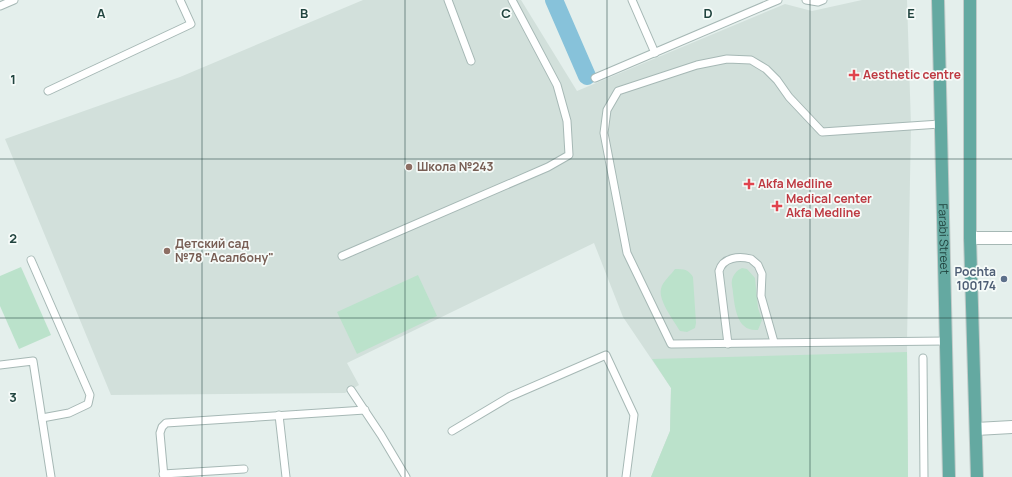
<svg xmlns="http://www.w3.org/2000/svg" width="1012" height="477" font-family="Manrope,sans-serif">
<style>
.built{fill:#d2e0db}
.green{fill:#bbe2cb}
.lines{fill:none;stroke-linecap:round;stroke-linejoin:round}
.canal{stroke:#87c2da;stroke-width:18}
.lane-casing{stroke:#a6b8b5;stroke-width:9}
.street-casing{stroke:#a6b8b5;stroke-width:14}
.primary-casing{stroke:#c1cbc9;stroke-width:14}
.lane{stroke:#fff;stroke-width:7}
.street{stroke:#fff;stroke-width:12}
.primary{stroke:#64a9a1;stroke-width:12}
.grid{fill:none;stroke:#21443f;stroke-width:1;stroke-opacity:0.55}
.health-dot{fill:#e0444e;stroke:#f6fbf9;stroke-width:1.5}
.education-dot{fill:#8d6e63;stroke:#f6fbf9;stroke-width:1.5}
.service-dot{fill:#5c6f8a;stroke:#f6fbf9;stroke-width:1.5}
.labels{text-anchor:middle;stroke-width:3.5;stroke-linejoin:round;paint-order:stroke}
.health-label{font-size:12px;font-weight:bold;fill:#be3a42;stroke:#f6fbf9;text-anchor:start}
.education-label{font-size:12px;font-weight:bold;fill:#785e54;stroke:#f6fbf9;text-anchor:start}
.street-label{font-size:12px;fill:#21443f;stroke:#f6fbf9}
.service-label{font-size:12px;font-weight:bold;fill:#4e5e75;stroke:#f6fbf9;text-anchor:end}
.grid-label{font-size:13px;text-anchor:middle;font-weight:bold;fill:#21443f;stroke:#f6fbf9;stroke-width:3.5;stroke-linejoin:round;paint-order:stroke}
</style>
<rect width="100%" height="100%" fill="#e4efec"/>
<path class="built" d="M 363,0 L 521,0 L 577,91 L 785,4 L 812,11 L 862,0 L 907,0 L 911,126 L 907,342 L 908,477 L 651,477 L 670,431 L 671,388 L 623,317 L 594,243 L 347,363 L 359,385 L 345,393 L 111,395 L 5,139 L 180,77 Z"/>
<g class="green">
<path d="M 21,267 L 51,335 L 19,349 L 0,306 L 0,276 Z"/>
<path d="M 742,268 L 747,269 L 755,278 L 758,308 L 762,320 L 758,330 C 737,332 735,308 733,293 C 733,289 731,284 732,280 C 733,275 737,270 742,268 Z"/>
<path d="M 675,269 C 684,269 688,269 693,277 L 696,323 L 695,328 L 687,332 L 680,331 C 674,321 658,300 661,289 C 662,282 671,275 675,269 Z"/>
<path d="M 418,275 L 437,316 L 357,354 L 337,312 Z"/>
<path d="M 907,352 L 908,477 L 651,477 L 670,431 L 671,388 L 652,359 Z"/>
</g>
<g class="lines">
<path class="canal" d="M 554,0 L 587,76"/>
<g class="lane-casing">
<g id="lane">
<path d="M 448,0 L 471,61"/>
<path d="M 632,0 L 655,53"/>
<path d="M 806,0 L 818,2 L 823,0"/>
<path d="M 0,6 L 14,0"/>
<path d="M 595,78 L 778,0"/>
<path d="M 48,91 L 191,24 L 180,0"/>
<path d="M 940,124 L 822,132 L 789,97 L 777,80 L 766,69 L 751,60 L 727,59 L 697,65 L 618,91 L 607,110 L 604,133 L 627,253 L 671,344 L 946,341"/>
<path d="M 342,256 L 548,167 L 569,155 L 567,121 L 557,85 L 512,0"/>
<path d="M 31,260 L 90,395 L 88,404 L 69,413 L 42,418"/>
<path d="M 728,344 L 719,271 C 723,257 739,256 751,259 L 758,265 L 762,274 L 761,296 L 774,342"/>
<path d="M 923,358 L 924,477"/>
<path d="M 0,365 L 33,361 L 51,477"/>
<path d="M 351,390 L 381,435 L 406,477"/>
<path d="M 279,415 L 286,477"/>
<path d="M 452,431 L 509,397 L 606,355 L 634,415 L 626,477"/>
<path d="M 163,474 L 244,469"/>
<path d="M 164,477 L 160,433 L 162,427 L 166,423 L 365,410"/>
</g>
</g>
<g class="street-casing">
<g id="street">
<path d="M 970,238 L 1012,238"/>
<path d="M 976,429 L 1012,427"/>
</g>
</g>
<g class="primary-casing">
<g id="primary">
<path id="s1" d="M 938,0 L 949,477"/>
<path d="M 970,0 L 970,238 L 977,477"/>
</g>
</g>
<use href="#lane" class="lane"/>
<use href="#street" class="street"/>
<use href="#primary" class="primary"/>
</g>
<path class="grid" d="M 202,0 L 202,477M 405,0 L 405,477M 607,0 L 607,477M 810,0 L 810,477M 0,159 L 1012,159M 0,318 L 1012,318"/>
<g class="health-dot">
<path d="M852 69h4v4h4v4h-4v4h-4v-4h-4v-4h4z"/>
<path d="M747 178h4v4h4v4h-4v4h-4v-4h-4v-4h4z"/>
<path d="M775 200h4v4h4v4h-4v4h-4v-4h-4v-4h4z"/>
</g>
<g class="education-dot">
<circle cx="409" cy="167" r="4"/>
<circle cx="167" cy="251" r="4"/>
</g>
<circle class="service-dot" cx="1004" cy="279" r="4"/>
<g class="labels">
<g class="health-label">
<text x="863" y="79">Aesthetic centre</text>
<text x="758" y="188">Akfa Medline</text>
<text x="786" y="203">Medical center<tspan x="786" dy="14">Akfa Medline</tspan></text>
</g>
<g class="education-label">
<text x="417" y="171">Школа №243</text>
<text x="175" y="248">Детский сад<tspan x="175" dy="14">№78 "Асалбону"</tspan></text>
</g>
<g class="street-label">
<text dy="4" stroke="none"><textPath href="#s1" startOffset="239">Farabi Street</textPath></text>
</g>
<g class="service-label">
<text x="996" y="276">Pochta<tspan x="996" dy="14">100174</tspan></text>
</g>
</g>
<g class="grid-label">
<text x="101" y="18">A</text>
<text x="304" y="18">B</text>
<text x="506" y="18">C</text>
<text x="708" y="18">D</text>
<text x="911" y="18">E</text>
<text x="13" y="84">1</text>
<text x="13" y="243">2</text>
<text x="13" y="402">3</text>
</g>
</svg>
